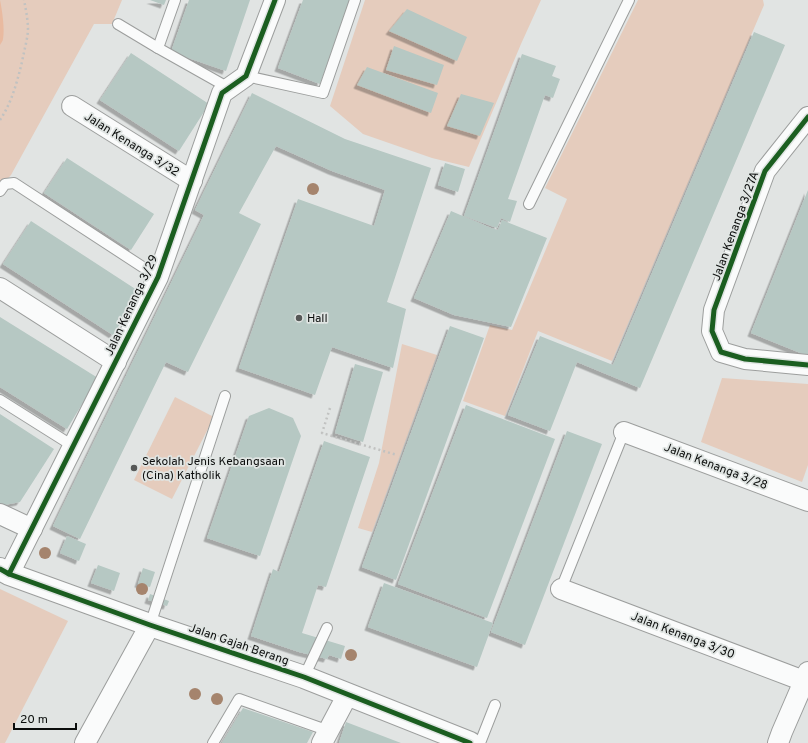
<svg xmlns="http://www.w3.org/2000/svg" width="808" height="743" font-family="Overpass,sans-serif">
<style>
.green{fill:#e5ccbd}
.water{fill:#e9baa0}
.building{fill:#b6c8c3;filter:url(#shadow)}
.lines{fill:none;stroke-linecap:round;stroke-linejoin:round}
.service-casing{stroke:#9c9e9d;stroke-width:12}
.minor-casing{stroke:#9c9e9d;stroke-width:22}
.tertiary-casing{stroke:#9c9e9d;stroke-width:24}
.path{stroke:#c1c2c1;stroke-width:2.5;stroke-dasharray:2 3;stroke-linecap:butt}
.service{stroke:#fafbfb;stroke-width:10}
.minor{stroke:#fafbfb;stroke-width:20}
.tertiary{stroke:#fafbfb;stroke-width:22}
.cycleway-casing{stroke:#e0e5e3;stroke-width:8}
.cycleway{stroke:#1b5e20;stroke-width:5}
.tree{fill:#a5846d}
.poi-dot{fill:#565857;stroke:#e0e5e3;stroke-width:1.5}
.labels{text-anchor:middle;stroke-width:3.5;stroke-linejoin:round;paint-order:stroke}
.street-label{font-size:12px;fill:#0b0d0c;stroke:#e0e5e3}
.poi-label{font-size:12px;fill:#0b0d0c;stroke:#e0e5e3;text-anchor:start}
</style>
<defs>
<filter id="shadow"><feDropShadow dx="-3.5" dy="3.5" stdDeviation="0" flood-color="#0004"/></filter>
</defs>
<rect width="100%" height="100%" fill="#e1e4e3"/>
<g class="green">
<path d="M 0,0 L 122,0 L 112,24 L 94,24 L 11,175 L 0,187 Z"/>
<path d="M 365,0 L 541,0 L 521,44 L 469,167 L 432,158 L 363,134 L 330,106 Z"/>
<path d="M 638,0 L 763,0 L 764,5 L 612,361 L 538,331 L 505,416 L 463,401 L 490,325 L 512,330 L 567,199 L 545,188 Z"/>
<path d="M 402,344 L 437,355 L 372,532 L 358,528 L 379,463 Z"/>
<path d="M 722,378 L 808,384 L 808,465 L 802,482 L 701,442 Z"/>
<path d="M 175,397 L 214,417 L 172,499 L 134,480 Z"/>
<path d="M 0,589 L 68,621 L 5,743 L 0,743 Z"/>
</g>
<path class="water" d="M 0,0 C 2,9 5,30 3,39 C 3,41 1,43 0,45 Z"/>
<g class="building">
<path d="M 150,0 L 166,0 L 164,5 Z"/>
<path d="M 189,0 L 250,0 L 226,71 L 171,52 Z"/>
<path d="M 303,0 L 350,0 L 320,84 L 278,68 Z"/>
<path d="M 407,9 L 467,37 L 457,61 L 389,31 Z"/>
<path d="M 754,32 L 785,45 L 640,388 L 577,362 L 550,431 L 508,415 L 540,336 L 613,365 Z"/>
<path d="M 394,46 L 444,65 L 437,85 L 386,70 Z"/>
<path d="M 131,53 L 209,104 L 179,151 L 100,100 Z"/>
<path d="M 522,54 L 556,66 L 552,76 L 560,79 L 553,98 L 545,95 L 508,199 L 517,201 L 510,222 L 501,218 L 497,228 L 464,216 Z"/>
<path d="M 367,67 L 438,93 L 431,113 L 357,85 Z"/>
<path d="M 252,93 L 345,139 L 431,168 L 387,302 L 406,309 L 393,368 L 332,347 L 315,395 L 239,368 L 298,199 L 374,226 L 385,190 L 332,171 L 276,146 L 239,213 L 261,224 L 188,372 L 166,362 L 80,539 L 53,526 L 204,215 L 195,210 Z"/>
<path d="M 461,94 L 494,103 L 480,136 L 447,126 Z"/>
<path d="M 67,158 L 154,214 L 131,250 L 44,193 Z"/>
<path d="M 445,163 L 465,169 L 458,192 L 438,185 Z"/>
<path d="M 808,190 L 808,356 L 751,333 Z"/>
<path d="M 451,211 L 491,228 L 498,230 L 502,220 L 547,238 L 511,327 L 454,315 L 414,298 Z"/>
<path d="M 31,221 L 140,292 L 113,335 L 3,264 Z"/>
<path d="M 0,317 L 98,378 L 67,429 L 0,387 Z"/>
<path d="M 450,326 L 484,338 L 396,580 L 362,567 Z"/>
<path d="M 355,364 L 383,372 L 363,442 L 335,433 Z"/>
<path d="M 466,405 L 555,439 L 487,618 L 398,584 Z"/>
<path d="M 269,408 L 293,418 L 301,436 L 260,556 L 207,538 L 249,416 Z"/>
<path d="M 0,414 L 54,449 L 20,502 L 4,505 L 0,503 Z"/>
<path d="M 567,431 L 602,444 L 525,645 L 491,632 Z"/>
<path d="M 324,441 L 370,457 L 326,587 L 318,585 L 302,633 L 345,646 L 341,659 L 329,655 L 327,659 L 299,652 L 251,636 L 273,569 L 279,572 Z"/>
<path d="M 67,536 L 86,544 L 79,561 L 60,553 Z"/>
<path d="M 98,565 L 120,573 L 114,591 L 91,583 Z"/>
<path d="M 143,568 L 155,572 L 150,587 L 138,584 Z"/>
<path d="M 384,583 L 493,623 L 477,667 L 368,627 Z"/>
<path d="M 150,594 L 169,601 L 167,606 L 148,600 Z"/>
<path d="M 243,708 L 313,732 L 307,743 L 222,743 Z"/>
<path d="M 346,722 L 401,743 L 339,743 Z"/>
</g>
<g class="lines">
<g class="service-casing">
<g id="service">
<path d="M 175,0 L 158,48 L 229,88"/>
<path d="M 118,24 L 158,48"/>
<path d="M 246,76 L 323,93 L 355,0"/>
<path d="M 0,191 L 5,184 L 14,183 L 158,277"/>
<path d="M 529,204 L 629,0"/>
<path d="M 0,400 L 73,446"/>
<path d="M 561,589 L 624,432"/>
<path d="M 150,625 L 225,396"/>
<path d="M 304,677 L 327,628"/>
<path d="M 213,743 L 239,699 L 329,731"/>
<path d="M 480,743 L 495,705"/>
</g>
</g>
<g class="minor-casing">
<g id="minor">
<path d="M 72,106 L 192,181"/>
<path d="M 808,117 L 765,171 L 714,310 L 712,331 L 721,352 L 745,359 L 808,365"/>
<path d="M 0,288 L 116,362"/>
<path d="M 624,432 L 808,501"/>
<path d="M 0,514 L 32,529"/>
<path d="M 9,574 L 158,277 L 222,93 L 246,76 L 275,0"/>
<path d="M 561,589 L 804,681"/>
<path d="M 85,743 L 150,625"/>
<path d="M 322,743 L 348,694"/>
<path d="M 778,743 L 782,732 L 808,672"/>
</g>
</g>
<g class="tertiary-casing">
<path id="tertiary" d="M 0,569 L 9,574 L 150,625 L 304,677 L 470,743"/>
</g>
<g class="path">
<path d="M 0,120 C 12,102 17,82 22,62 C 24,51 27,41 28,31 C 28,20 26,10 24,0"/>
<path d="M 330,408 L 322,433 L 397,455"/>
</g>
<use href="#service" class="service"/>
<use href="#minor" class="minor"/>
<use href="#tertiary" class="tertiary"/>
<g class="cycleway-casing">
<g id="cycleway">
<path d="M 808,117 L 765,171 L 714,310 L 712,331 L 721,352 L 745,359 L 808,365"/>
<path d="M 0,569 L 9,574 L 150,625 L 304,677 L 470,743"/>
<path d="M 9,574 L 158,277 L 222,93 L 246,76 L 275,0"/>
</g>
</g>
<use href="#cycleway" class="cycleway"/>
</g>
<g class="tree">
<circle cx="313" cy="189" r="6"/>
<circle cx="45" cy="553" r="6"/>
<circle cx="142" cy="589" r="6"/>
<circle cx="351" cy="655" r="6"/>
<circle cx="195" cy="694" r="6"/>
<circle cx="217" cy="699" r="6"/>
</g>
<g class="poi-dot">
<circle cx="299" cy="318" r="4"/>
<circle cx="134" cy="468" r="4"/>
</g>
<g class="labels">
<g class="street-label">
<text transform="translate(132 144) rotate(32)" y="4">Jalan Kenanga 3/32</text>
<text transform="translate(735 226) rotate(-70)" y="4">Jalan Kenanga 3/27A</text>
<text transform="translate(131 305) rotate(-65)" y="4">Jalan Kenanga 3/29</text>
<text transform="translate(716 466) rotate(21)" y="4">Jalan Kenanga 3/28</text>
<text transform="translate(683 635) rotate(21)" y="4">Jalan Kenanga 3/30</text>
<text transform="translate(239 644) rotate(19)" y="4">Jalan Gajah Berang</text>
</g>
<g class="poi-label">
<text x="307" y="322">Hall</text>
<text x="142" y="465">Sekolah Jenis Kebangsaan<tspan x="142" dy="14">(Cina) Katholik</tspan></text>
</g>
</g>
<path d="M14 723v6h62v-6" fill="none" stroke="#0b0d0c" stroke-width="2"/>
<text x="20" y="723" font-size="12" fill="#0b0d0c" stroke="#e0e5e3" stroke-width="3" paint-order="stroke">20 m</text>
</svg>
